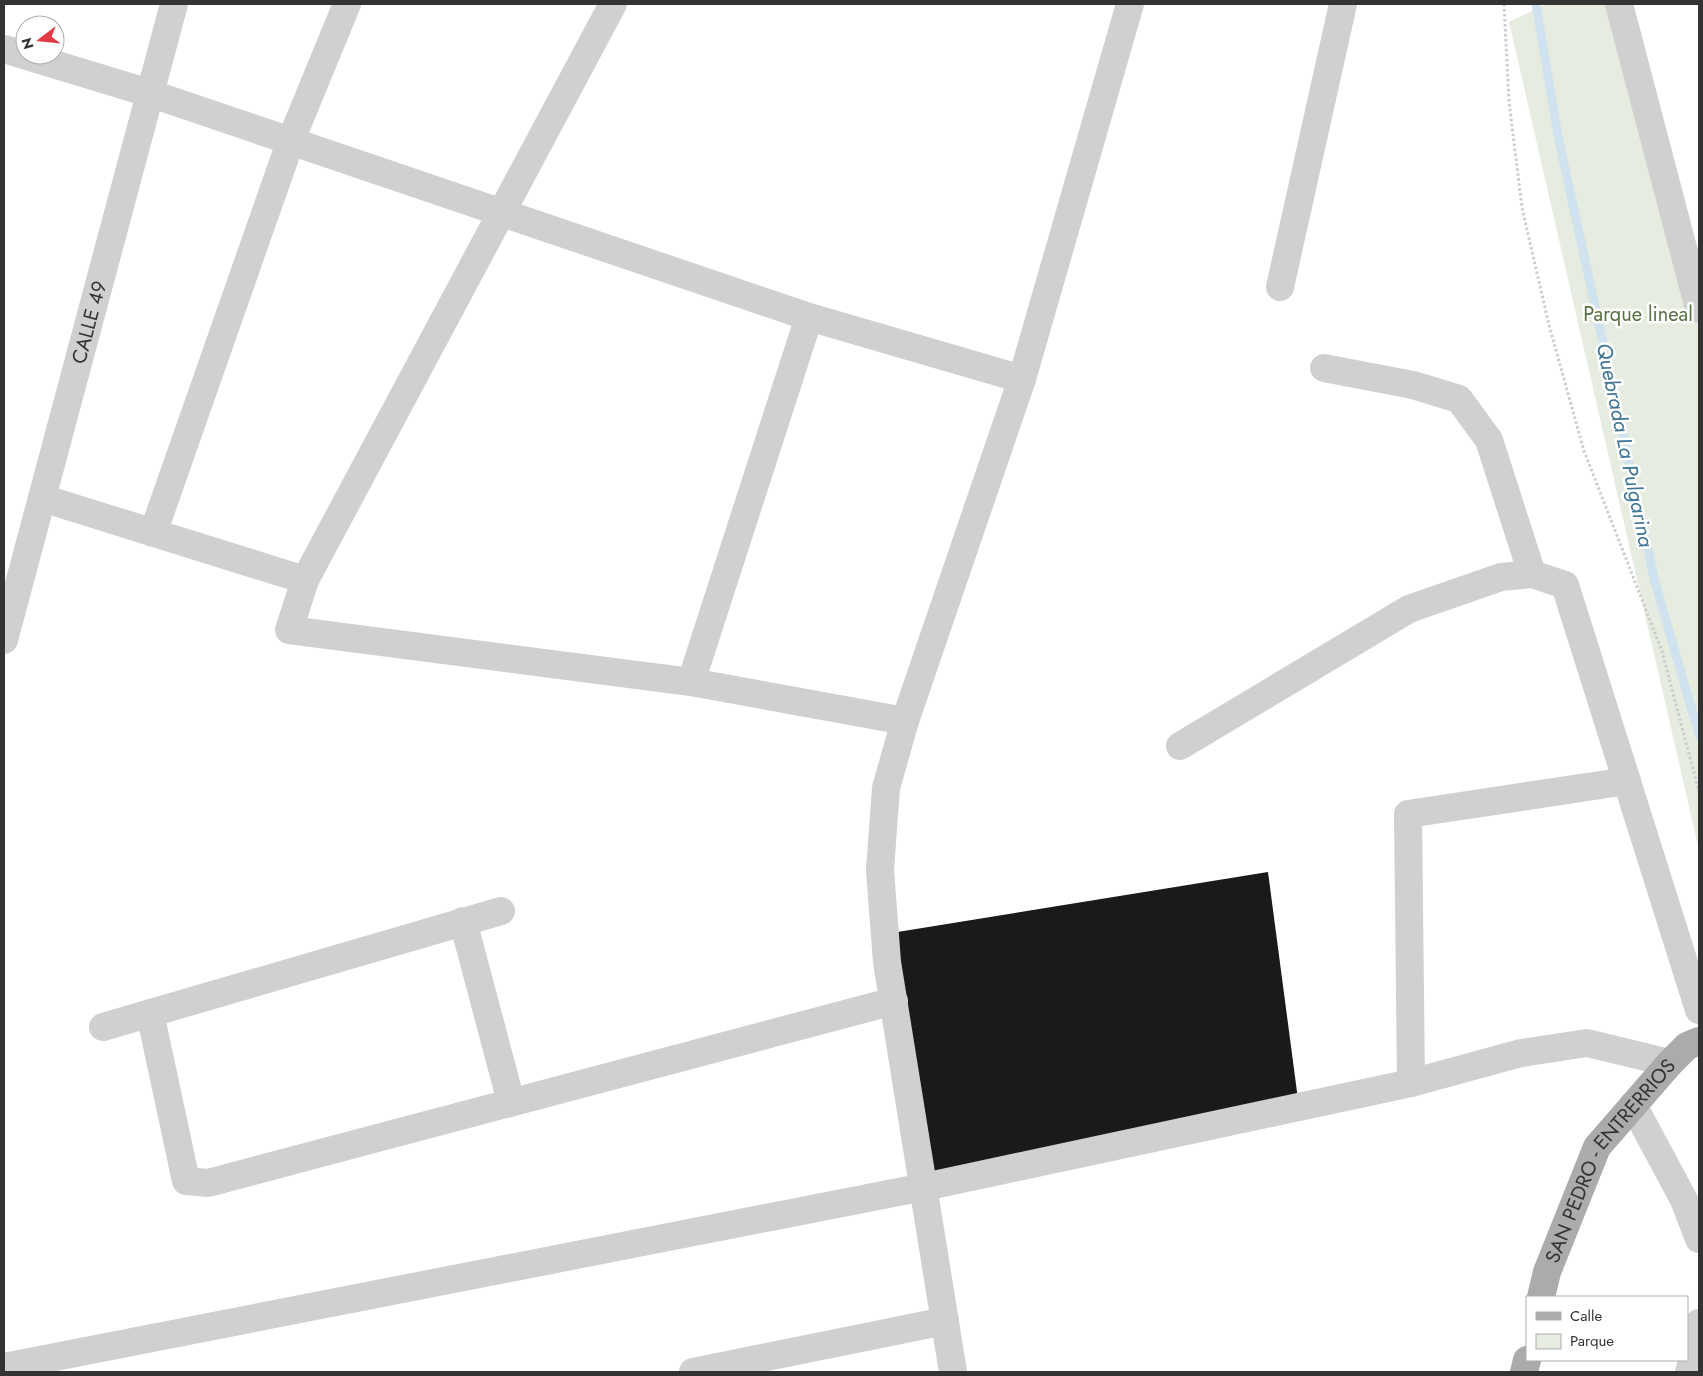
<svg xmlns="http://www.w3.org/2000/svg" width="1703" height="1376" font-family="Jost,sans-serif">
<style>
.green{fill:#e6ecdf}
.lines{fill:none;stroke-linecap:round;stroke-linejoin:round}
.stream{stroke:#cfe2ee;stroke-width:9}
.building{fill:#1a1a1a}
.path{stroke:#cdcdcd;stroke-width:3;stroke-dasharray:2.5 2.5;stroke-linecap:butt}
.minor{stroke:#d0d0d0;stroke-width:28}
.major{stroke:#ababab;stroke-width:28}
.labels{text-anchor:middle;stroke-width:5;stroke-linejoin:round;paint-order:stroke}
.park-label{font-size:20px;fill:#56703f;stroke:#fff}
.street-label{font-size:20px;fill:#333;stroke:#fff}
.water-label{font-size:21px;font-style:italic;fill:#3f7597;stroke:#fff}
</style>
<rect width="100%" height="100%" fill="#fff"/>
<path class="green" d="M 1546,4 L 1619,4 L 1699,309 L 1699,850 L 1509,22 Z"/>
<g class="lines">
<path class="stream" d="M 1536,4 L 1558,136 L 1655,582 L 1699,735"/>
</g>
<path class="building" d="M 1268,872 L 1299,1107 L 924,1187 L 885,934 Z"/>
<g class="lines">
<path class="path" d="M 1504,4 L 1509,101 L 1522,208 L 1549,325 L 1584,451 L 1662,651 L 1699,792"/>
<g class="minor">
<path d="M 613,4 L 305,580 L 289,630 L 691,682 L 905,721"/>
<path d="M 1619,4 L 1699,309"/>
<path d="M 4,49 L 149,93 L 809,317 L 1022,379"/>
<path d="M 1280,287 L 1343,4"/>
<path d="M 1324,368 L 1413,385 L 1459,399 L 1489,440 L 1532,574"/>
<path d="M 42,498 L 305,580"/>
<path d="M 153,533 L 291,140 L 347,4"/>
<path id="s1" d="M 4,640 L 174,4"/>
<path d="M 691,682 L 809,317"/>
<path d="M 1180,746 L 1409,609 L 1501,577 L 1532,574 L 1565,585 L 1699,1010"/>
<path d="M 463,921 L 511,1102"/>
<path d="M 150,1013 L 186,1181 L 208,1183 L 894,1001"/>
<path d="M 103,1027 L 501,911"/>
<path d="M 1411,1083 L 1408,814 L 1627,781"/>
<path d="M 1633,1105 L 1684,1200 L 1699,1239"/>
<path d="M 4,1367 L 924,1187 L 1411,1083 L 1521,1053 L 1587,1043 L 1670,1063"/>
<path d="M 693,1372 L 945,1321"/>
<path d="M 953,1372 L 887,962 L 880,870 L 886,788 L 905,721 L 1022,379 L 1130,4"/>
<path d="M 1689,1372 L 1699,1339 L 1699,1323"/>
</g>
<g class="major">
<path id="s2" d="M 1541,1297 L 1547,1272 L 1597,1147 L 1670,1063 L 1687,1046 L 1699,1041"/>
<path d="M 1524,1372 L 1527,1360"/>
</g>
</g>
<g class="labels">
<g class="park-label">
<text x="1638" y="321">Parque lineal</text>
</g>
<g class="street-label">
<text dy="7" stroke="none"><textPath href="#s1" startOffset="329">CALLE 49</textPath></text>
<text dy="7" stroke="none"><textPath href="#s2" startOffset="155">SAN PEDRO - ENTRERRIOS</textPath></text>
</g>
<g class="water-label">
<text transform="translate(1625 445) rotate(78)" y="7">Quebrada La Pulgarina</text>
</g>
</g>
<rect width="1703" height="1376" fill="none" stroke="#333333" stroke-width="10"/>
<rect x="1526" y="1296" width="162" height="65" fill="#ffffff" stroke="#adadad"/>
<rect x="1536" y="1312" width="25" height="8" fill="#ababab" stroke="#adadad"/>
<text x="1570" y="1321" font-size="15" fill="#333333">Calle</text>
<rect x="1536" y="1334" width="25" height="15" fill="#e6ecdf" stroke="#adadad"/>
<text x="1570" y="1346" font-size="15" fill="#333333">Parque</text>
<g transform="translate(40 40) rotate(254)"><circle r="24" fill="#ffffff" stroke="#adadad"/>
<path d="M0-4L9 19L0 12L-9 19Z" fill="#e63946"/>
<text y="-8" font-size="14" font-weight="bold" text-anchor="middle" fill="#333333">N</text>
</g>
</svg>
